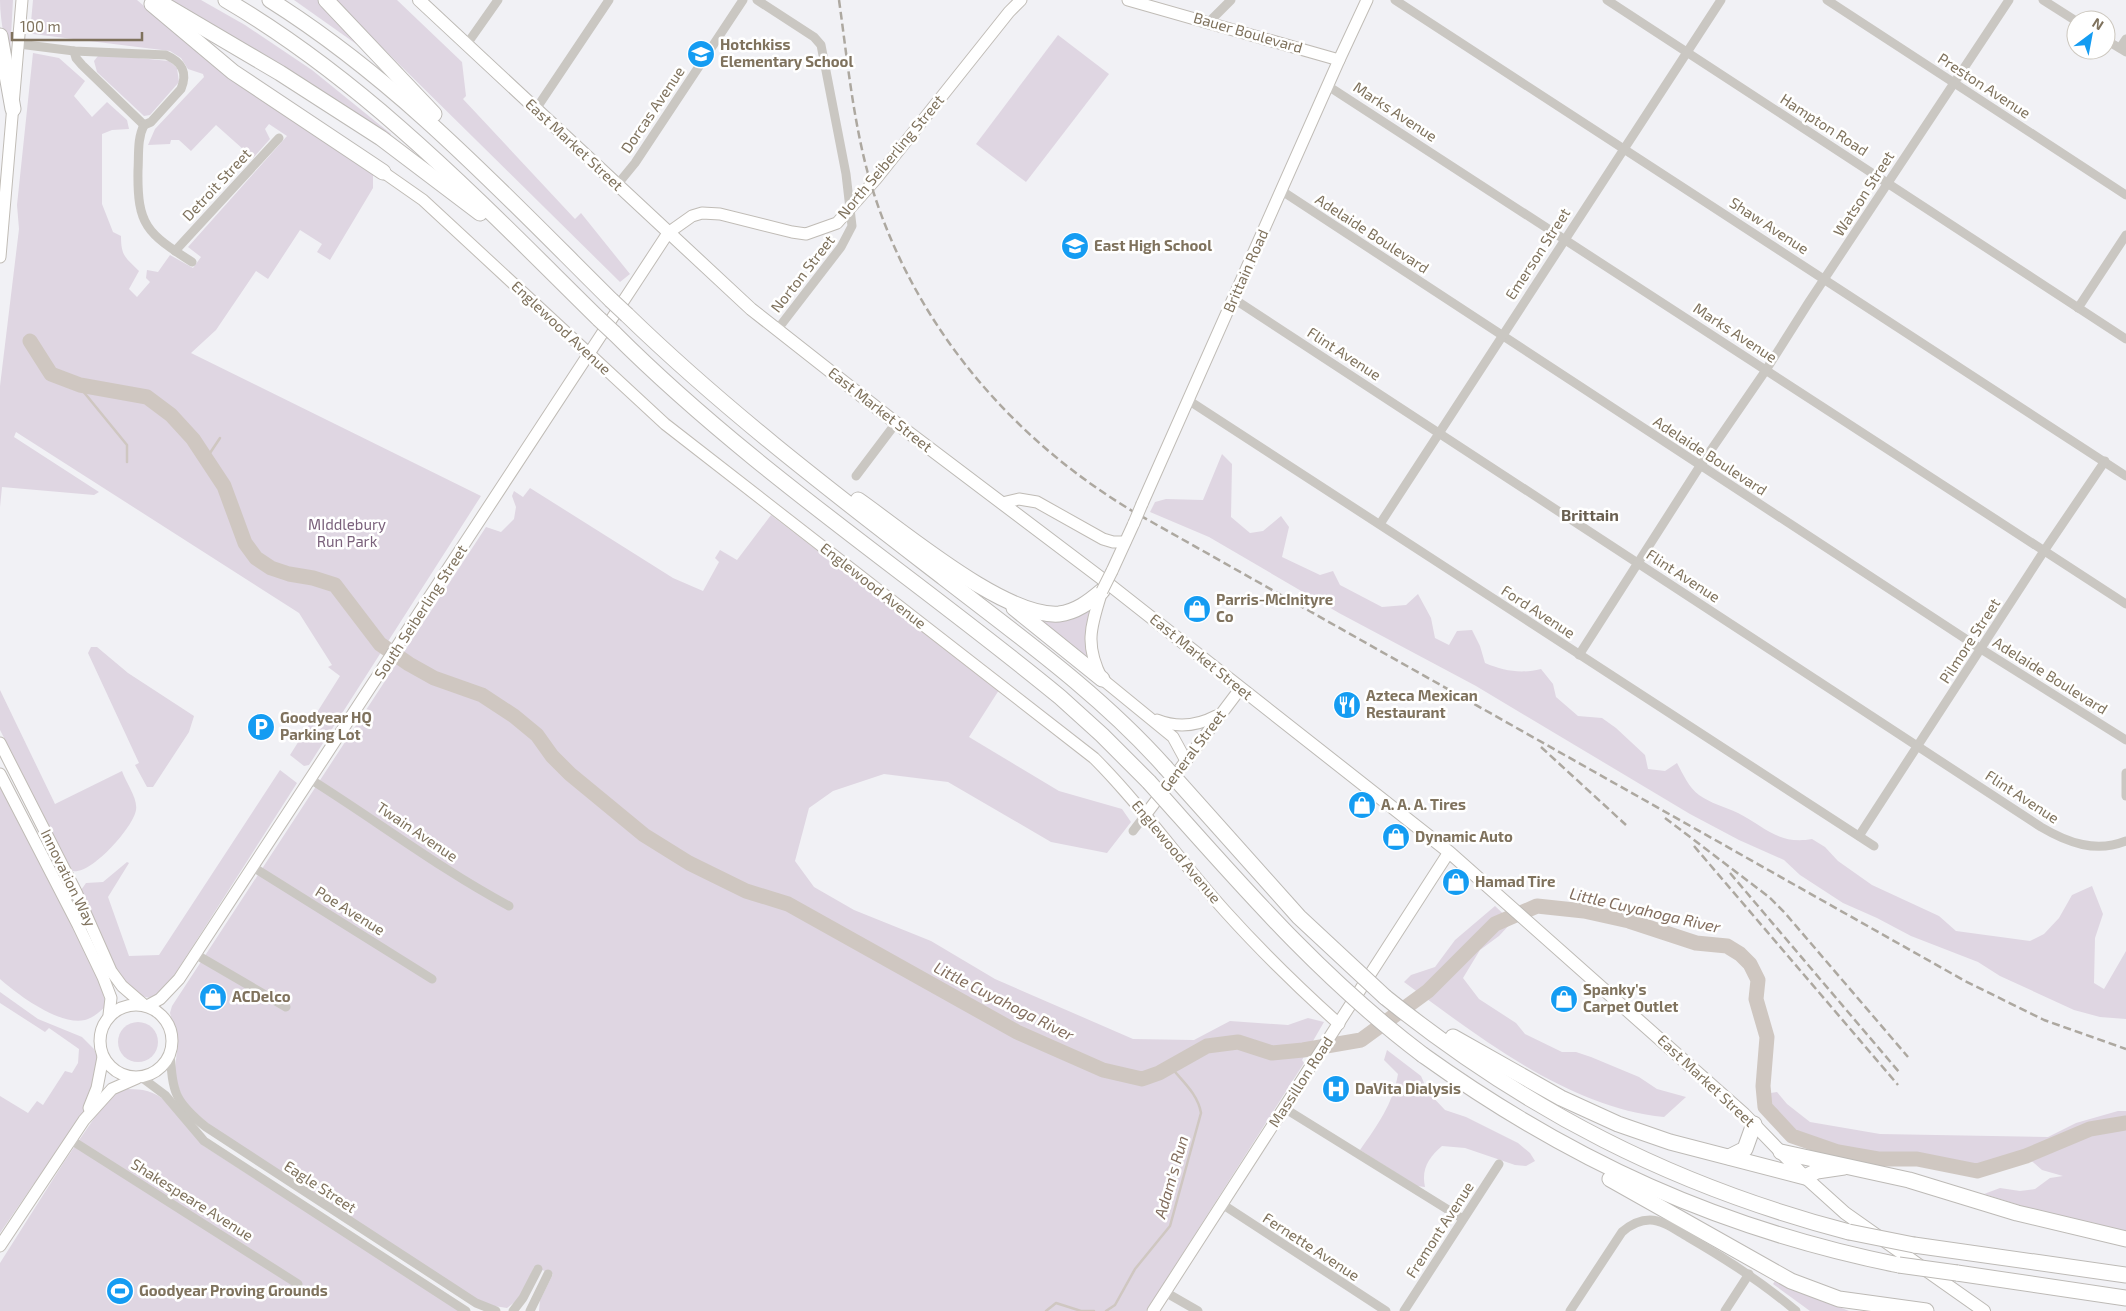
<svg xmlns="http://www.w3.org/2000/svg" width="2126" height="1311" font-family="'Exo 2',sans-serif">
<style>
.green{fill:#dfd6e2}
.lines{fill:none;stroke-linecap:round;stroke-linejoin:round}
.stream{stroke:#cfc7c1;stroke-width:2.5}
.river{stroke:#cfc7c1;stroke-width:15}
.secondary-casing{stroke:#c0bcb6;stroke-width:13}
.primary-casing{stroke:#bdbab5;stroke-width:14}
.highway-casing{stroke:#bdbab6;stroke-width:17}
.street{stroke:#cac7c2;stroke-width:9}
.secondary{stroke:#fff;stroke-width:11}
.primary{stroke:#fff;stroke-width:12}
.highway{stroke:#fff;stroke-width:15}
.rail{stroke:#ada8a0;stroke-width:2.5;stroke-dasharray:8 4;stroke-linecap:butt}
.secondary-bridge-casing{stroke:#c0bcb6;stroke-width:13;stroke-linecap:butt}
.highway-bridge-casing{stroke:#bdbab6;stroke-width:17;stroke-linecap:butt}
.secondary-bridge{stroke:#fff;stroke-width:11}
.highway-bridge{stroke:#fff;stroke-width:15}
.labels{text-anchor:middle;stroke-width:5;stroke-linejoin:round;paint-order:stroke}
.street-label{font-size:15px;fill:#7f725d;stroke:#fff}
.poi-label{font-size:15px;font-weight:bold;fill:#7f725d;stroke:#fff;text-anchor:start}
.park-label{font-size:15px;fill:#7a617b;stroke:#fff}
.neighbourhood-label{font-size:16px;font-weight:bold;fill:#695f50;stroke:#fff}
.water-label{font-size:16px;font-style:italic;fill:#826d5d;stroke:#fff}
</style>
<rect width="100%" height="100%" fill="#f1f1f5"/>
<g class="green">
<path d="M 0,0 L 13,0 L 9,71 C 7,47 0,24 0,0 Z"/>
<path d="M 33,0 L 137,0 L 211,63 L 373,174 L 373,188 L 330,260 L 317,252 L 322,244 L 300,230 L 268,279 L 256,271 L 216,330 L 191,353 L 481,496 L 309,765 L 304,766 L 290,755 L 340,676 L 328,667 L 332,665 L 299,613 L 16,432 L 14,437 L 99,492 L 94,495 L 2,487 L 0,507 L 0,386 L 19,229 L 17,205 L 33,53 L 59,58 L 85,81 L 74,96 L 92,117 L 107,102 L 127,120 L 129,129 L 112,130 L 102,134 L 102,204 L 113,232 L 121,236 C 121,256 125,257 139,271 L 129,289 L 137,297 L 150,282 L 146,278 L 147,270 L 158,272 L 170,255 L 193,268 L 201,257 L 188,247 L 287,136 L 269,124 L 265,129 L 270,139 L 253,158 L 216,125 L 191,151 L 179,140 L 171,140 L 170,144 L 148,145 L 155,129 L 204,77 L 203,74 L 188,69 L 181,58 L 170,51 L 33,34 L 30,33 Z"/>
<path d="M 171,0 L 201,0 L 245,25 L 312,70 L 391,134 L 389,137 Z"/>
<path d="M 294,0 L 320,0 L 361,44 L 359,46 Z"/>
<path d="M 334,0 L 397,0 L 462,62 L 466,96 L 463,99 L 575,219 L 581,213 L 630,274 L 620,282 Z"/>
<path d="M 1058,35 L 1109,74 L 1026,182 L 976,144 Z"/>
<path d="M 108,55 L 169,61 L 177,68 L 179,82 L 150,115 L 144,116 L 97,72 L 94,61 L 98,56 Z"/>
<path d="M 1222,454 L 1232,464 L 1231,517 L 1250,533 L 1263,531 L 1281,516 L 1289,527 L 1282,557 L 1320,575 L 1333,571 L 1340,585 L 1382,607 L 1406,605 L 1418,594 L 1431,618 L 1435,638 L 1449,645 L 1457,631 L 1472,630 L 1480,646 L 1485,663 C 1504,671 1521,674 1541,669 L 1553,684 L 1556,697 L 1578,716 L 1602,718 L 1616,728 L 1645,755 L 1648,769 L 1665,771 L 1677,763 C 1683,774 1689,788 1699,795 C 1710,803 1725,807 1738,813 C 1765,827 1779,845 1812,839 L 1825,847 L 1838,861 L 1872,885 L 1939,916 L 1956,931 L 2030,941 L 2044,934 L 2059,918 L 2072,895 L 2092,886 L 2103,914 L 2095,938 L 2094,983 L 2104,989 L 2126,951 L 2126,1019 L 2100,1017 L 2074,1010 L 2000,976 L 1978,962 L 1911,936 L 1877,918 L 1843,903 L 1800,875 L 1784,860 L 1739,840 L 1690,814 L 1476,686 L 1339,613 L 1209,537 L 1150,512 L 1155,502 L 1166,499 L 1203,500 Z"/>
<path d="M 530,488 L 673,578 L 703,591 L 719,562 L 715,558 L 720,550 L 737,560 L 771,515 L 999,690 L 969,737 L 1059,791 L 1122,809 L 1131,822 L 1107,853 L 1051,842 L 948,782 L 884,774 L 833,791 L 809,808 L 795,861 L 814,887 L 854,910 L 931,941 L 995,979 L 1133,1039 L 1194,1040 L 1230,1021 L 1288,1025 L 1308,1018 L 1324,1022 L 1302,1060 L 1304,1063 L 1146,1311 L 539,1311 L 540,1300 L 553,1274 L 534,1267 L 520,1298 L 507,1308 L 482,1304 L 221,1134 L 185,1104 L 174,1076 L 178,1043 L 170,1013 L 172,1006 L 486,527 L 501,532 L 514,519 L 516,507 L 512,496 L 514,491 L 523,497 Z"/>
<path d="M 1094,604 L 1092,661 L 1034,616 Z"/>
<path d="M 91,647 L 97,647 L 128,673 L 194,716 L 189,732 L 153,787 L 147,787 L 135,765 L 139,763 L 88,653 Z"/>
<path d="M 0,690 L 55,804 L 122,771 C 126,783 138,798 136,810 C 133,828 90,876 72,871 L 0,730 Z"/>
<path d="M 280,770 L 297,783 L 166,988 L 153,998 C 112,997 96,921 81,890 L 86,883 L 103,882 L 127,862 L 129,863 L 108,897 L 129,956 L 159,955 Z"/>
<path d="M 0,787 L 95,967 L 105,1001 L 105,1007 C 99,1012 93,1018 85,1020 C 60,1026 18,995 0,979 Z"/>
<path d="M 1495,906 L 1512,922 L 1499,936 L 1480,950 L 1463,978 L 1479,999 L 1516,1023 L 1525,1034 L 1562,1052 L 1576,1052 L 1591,1057 L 1639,1077 L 1657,1089 L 1686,1097 L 1664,1117 C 1569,1108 1479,1037 1404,982 L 1411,975 L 1435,967 L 1455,940 Z"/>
<path d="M 0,992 L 38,1019 L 82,1037 L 94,1049 L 98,1059 L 91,1100 L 45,1173 L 33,1185 L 0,1233 L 0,1096 L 28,1113 L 37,1101 L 43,1105 L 65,1071 L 72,1073 L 78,1063 L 79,1049 L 49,1028 L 45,1032 L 0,1003 Z"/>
<circle cx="138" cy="1042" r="20"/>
<path d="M 1387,1050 L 1421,1076 L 1428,1092 L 1445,1110 L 1466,1117 L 1518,1143 L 1530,1153 L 1535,1161 L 1526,1166 L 1515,1165 L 1465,1148 L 1442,1146 C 1429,1157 1421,1169 1425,1187 L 1417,1186 L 1360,1150 C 1377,1126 1393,1104 1398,1074 L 1384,1060 Z"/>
<path d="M 123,1089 C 129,1089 137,1089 143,1090 C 170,1095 188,1126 204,1146 L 461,1311 L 0,1311 L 0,1263 L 64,1162 L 104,1104 L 112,1096 Z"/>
<path d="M 1777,1092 L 1787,1104 L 1810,1122 L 1880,1134 L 2048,1137 L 2076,1123 L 2118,1111 L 2126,1111 L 2126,1232 L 2038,1211 L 1984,1194 L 2000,1188 L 2020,1191 L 2035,1189 L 2050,1178 L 2063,1176 L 2042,1170 L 2026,1156 L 1977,1171 L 1917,1159 L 1878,1159 L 1838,1152 L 1789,1133 L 1765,1107 L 1764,1094 Z"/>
<path d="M 1775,1281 L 1849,1311 L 1810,1311 L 1773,1284 Z"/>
</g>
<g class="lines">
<g class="stream">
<path d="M 78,385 L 127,445 L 127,462"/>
<path d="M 206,459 L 220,438"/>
<path d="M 1046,1311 L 1056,1303 L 1081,1311 L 1094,1311"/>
<path d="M 1106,1311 L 1115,1305 L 1135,1269 L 1170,1226 L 1201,1113 C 1198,1094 1182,1081 1171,1067"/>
</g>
<path class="river" d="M 30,341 L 51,374 L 80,385 L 147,397 L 171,415 L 193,439 L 224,486 L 245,543 L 256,558 L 271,568 L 289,574 L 313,578 L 335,585 L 380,644 L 409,664 L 434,678 L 482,695 L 514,716 L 537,735 L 552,756 L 570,774 L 644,835 L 689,863 L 746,891 L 788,904 L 1017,1032 L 1103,1070 L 1142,1079 L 1159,1073 L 1207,1046 L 1238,1042 L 1272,1053 L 1303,1050 L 1361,1040 L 1428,991 L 1495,924 L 1537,906 L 1584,911 L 1629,921 L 1696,943 L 1727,946 L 1740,954 L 1750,964 L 1758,980 L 1756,999 L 1767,1037 L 1763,1086 L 1765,1107 L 1792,1136 L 1838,1152 L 1878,1159 L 1917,1159 L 1977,1171 L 2026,1156 L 2090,1129 L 2126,1123"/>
<g class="secondary-casing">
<g id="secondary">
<path d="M 1128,0 L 1339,60"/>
<path d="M 383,172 L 423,200 L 665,424 L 1094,758 C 1142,806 1180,861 1225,911 C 1261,951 1299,988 1339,1024"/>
<path d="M 0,257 L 22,0"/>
<path d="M 1002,503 L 1019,499 L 1037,502 L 1103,539 L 1113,542 L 1125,542"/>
<path d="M 1142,504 L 1339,60 L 1367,0"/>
<path d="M 1112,571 L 1134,523"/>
<path d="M 1102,591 C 1091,626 1084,644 1102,679 L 1173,737 L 1185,759"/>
<path d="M 1157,720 C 1177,728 1197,726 1216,716"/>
<path d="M 0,743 L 76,892 L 111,971 L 122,986 L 144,1005"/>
<path d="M 0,774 L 78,925 L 103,977 L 111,998 L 109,1015"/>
<path d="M 1146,814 L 1240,689"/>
<circle cx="136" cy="1041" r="36"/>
<path d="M 147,1006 L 160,999 L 179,979 L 668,233 L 692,216 L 702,213 L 720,214 L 792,232 L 806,234 L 837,223 L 876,179 L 1009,12 L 1021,0"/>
<path d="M 89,1108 L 97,1088 L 103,1057"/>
<path d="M 0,1246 L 84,1120 L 112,1089 L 137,1078"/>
<path d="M 1153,1311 L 1449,852"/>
</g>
</g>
<g class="primary-casing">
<path id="primary" d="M 419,0 L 751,309 L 896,423 L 1101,578 L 1449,852 L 1744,1114 L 1805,1177 L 1845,1213 L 1984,1311"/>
</g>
<g class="highway-casing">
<g id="highway">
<path d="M 156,0 L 280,73 L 381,138 L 480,213"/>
<path d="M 226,0 C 369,84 482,204 599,319"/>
<path d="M 270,0 C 399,81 503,193 611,300"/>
<path d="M 326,0 L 434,114"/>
<path d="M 152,4 L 233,72 L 383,172"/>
<path d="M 0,36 L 13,109"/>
<path d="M 627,315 C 726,411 835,494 944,578 C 1020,637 1100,694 1165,767"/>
<path d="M 614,333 C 750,469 912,575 1060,697 L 1102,735 L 1149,782"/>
<path d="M 858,500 C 904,532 1005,618 1059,614 C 1076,612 1089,602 1102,591"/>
<path d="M 1014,608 L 1102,679"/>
<path d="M 1385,997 C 1527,1111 1673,1186 1849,1232"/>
<path d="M 1453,1037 L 1561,1098 L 1618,1124 L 1670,1142 L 1805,1177 L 1817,1171 L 1844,1167"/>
<path d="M 1423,1055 C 1571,1161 1720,1229 1899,1265"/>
<path d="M 1781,1152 L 1909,1180 L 2017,1213 L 2126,1239"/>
<path d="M 1729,1157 L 1745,1149 L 1754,1124"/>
<path d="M 1610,1179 L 1791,1281 L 1839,1299 L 1926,1311"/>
<path d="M 1914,1245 L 2126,1275"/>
<path d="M 1957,1273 L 2126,1298"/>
</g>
</g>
<g class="street">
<path d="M 757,0 L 814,37 L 821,45 L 846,174 L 852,226 L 841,247 L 777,330"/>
<path d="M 1395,0 L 2126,476"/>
<path d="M 1607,0 L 2126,339"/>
<path d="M 1827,0 L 2126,195"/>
<path d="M 2043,0 L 2076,21"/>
<path d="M 1209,22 L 1231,0"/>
<path d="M 2106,40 L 2126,52"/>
<path d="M 19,44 L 74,51 L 166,55 C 182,62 188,72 181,89 L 151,122 L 144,125"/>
<path d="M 467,44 L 498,0"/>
<path d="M 2120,48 L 2126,39"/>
<path d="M 74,51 L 76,58 L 82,65 L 144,125"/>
<path d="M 1328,86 L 2126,604"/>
<path d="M 536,109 L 609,0"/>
<path d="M 144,125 C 137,139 139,155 138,170 C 137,226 147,233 192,262"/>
<path d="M 617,185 L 635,163 L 743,0"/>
<path d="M 1282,191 L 1981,649 L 2126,740"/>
<path d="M 175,251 L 279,138"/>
<path d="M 1234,299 L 2041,827 C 2068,843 2096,853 2126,841"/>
<path d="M 2078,308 L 2126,235"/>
<path d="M 1188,400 L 1874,846"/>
<path d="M 856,476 L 896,423"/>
<path d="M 1380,524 L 1721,0"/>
<path d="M 1579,655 L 1700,466 L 1766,370 L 1809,302 L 2009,0"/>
<path d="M 2126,773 L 2126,796"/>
<path d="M 310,779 C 377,821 440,869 509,906"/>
<path d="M 1133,831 L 1146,814"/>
<path d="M 1859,836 L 2044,551 L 2105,461"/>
<path d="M 253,867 L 432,979"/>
<path d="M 195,954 L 286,1007"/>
<path d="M 170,1053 C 173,1093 174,1101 206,1127 L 476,1303 L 496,1311"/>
<path d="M 141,1077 L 165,1095 L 204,1141 L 466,1311"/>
<path d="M 1284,1108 L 1463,1219"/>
<path d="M 71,1140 L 298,1284"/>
<path d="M 1222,1204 L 1386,1311"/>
<path d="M 1165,1292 L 1198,1311"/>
<path d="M 513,1311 L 523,1298 L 538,1269"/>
<path d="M 530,1311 L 548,1274"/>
<path d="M 1404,1311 L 1499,1164"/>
<path d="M 1570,1311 L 1622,1232 C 1630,1225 1639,1220 1650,1220 C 1663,1220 1677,1231 1688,1237 C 1726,1259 1762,1282 1796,1311"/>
<path d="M 1725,1311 L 1749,1274"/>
</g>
<use href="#secondary" class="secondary"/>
<use href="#primary" class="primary"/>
<use href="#highway" class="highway"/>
<g class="rail">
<path d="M 839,0 C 848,64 854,132 874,194 C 918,329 1013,440 1134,512 L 1965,981 L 2044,1020 L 2126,1049"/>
<path d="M 1541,747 L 1626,825"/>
<path d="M 1665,818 L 1769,897 L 1785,913 L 1908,1057"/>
<path d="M 1694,846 L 1898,1085"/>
<path d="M 1730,873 L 1899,1072"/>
</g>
<g class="secondary-bridge-casing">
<g id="secondary-bridge">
<path d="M 1134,523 L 1142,504"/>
<path d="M 1102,591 L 1112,571"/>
</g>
</g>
<g class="highway-bridge-casing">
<g id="highway-bridge">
<path d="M 611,300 L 627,315"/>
<path d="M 599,319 L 614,333"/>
<path d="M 1165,767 L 1299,917 L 1385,997"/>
<path d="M 1149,782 C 1237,880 1317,975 1423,1055"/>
<path d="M 1849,1232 L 1914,1245"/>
<path d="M 1899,1265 L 1957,1273"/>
</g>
</g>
<use href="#secondary-bridge" class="secondary-bridge"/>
<use href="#highway-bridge" class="highway-bridge"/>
</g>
<defs>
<g id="school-disc" transform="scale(1.4375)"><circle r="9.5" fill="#149cf2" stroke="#fff"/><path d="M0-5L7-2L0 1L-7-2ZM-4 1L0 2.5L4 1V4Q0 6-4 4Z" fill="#fff"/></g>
<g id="shop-disc" transform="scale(1.4375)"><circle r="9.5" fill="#149cf2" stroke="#fff"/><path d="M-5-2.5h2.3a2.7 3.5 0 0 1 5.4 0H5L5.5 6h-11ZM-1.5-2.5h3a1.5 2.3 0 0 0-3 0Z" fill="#fff"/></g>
<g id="restaurant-disc" transform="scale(1.4375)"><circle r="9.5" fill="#149cf2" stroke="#fff"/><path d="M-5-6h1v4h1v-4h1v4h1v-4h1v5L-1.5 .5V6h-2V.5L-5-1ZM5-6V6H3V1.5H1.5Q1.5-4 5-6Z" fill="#fff"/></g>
<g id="parking-disc" transform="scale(1.4375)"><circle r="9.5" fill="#149cf2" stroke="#fff"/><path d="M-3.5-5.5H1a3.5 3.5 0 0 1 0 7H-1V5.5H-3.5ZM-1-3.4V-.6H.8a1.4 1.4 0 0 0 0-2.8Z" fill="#fff"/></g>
<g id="hospital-disc" transform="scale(1.4375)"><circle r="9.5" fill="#149cf2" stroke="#fff"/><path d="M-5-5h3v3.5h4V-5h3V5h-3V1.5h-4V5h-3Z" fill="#fff"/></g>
<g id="stadium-disc" transform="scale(1.4375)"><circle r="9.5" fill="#149cf2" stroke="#fff"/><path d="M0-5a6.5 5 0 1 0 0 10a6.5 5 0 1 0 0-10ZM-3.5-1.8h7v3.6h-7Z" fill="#fff"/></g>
</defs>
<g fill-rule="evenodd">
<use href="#school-disc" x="701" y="54"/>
<use href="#school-disc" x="1075" y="246"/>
<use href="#shop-disc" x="1197" y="609"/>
<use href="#restaurant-disc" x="1347" y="705"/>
<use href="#parking-disc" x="261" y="727"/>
<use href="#shop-disc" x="1362" y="805"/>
<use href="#shop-disc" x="1396" y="837"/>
<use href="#shop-disc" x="1456" y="882"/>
<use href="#shop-disc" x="213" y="997"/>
<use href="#shop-disc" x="1564" y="999"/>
<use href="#hospital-disc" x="1336" y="1089"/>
<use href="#stadium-disc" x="120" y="1291"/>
</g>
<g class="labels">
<g class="street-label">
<text transform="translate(1248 33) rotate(16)" y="5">Bauer Boulevard</text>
<text transform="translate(1984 86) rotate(33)" y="5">Preston Avenue</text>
<text transform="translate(653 110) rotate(-56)" y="5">Dorcas Avenue</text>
<text transform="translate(1395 112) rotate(33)" y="5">Marks Avenue</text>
<text transform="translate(1824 125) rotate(33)" y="5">Hampton Road</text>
<text transform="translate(574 145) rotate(43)" y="5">East Market Street</text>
<text transform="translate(891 157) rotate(-50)" y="5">North Seiberling Street</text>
<text transform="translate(217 185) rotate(-47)" y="5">Detroit Street</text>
<text transform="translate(1864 194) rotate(-57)" y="5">Watson Street</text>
<text transform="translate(1769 226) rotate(33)" y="5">Shaw Avenue</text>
<text transform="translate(1372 234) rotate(33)" y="5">Adelaide Boulevard</text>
<text transform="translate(1538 254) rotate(-57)" y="5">Emerson Street</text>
<text transform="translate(1246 271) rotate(-66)" y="5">Brittain Road</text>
<text transform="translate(803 274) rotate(-52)" y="5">Norton Street</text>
<text transform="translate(561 328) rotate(43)" y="5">Englewood Avenue</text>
<text transform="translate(1735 333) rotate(33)" y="5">Marks Avenue</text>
<text transform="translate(1344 354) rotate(33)" y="5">Flint Avenue</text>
<text transform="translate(880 410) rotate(38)" y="5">East Market Street</text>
<text transform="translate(1710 456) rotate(33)" y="5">Adelaide Boulevard</text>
<text transform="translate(1683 576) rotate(33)" y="5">Flint Avenue</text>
<text transform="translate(873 586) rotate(38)" y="5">Englewood Avenue</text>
<text transform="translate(421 612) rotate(-57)" y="5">South Seiberling Street</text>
<text transform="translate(1538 612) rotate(33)" y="5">Ford Avenue</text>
<text transform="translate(1970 641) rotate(-57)" y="5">Pilmore Street</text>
<text transform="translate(1201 657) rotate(39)" y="5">East Market Street</text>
<text transform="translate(2050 676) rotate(32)" y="5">Adelaide Boulevard</text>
<text transform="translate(1193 751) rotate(-53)" y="5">General Street</text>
<text transform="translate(2022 797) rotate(33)" y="5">Flint Avenue</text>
<text transform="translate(417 832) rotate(34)" y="5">Twain Avenue</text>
<text transform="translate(1176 852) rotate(50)" y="5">Englewood Avenue</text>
<text transform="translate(68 878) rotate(64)" y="5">Innovation Way</text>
<text transform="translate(350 911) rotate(32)" y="5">Poe Avenue</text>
<text transform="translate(1706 1081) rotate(43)" y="5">East Market Street</text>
<text transform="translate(1301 1082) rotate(-57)" y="5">Massillon Road</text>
<text transform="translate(320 1187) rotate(33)" y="5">Eagle Street</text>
<text transform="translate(192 1200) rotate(32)" y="5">Shakespeare Avenue</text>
<text transform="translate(1440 1230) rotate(-57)" y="5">Fremont Avenue</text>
<text transform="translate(1311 1247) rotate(33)" y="5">Fernette Avenue</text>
</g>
<g class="poi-label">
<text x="720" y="50">Hotchkiss<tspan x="720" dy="17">Elementary School</tspan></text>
<text x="1094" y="251">East High School</text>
<text x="1216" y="605">Parris-McInityre<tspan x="1216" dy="17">Co</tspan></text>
<text x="1366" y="701">Azteca Mexican<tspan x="1366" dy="17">Restaurant</tspan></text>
<text x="280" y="723">Goodyear HQ<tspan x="280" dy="17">Parking Lot</tspan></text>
<text x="1381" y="810">A. A. A. Tires</text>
<text x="1415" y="842">Dynamic Auto</text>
<text x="1475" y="887">Hamad Tire</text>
<text x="1583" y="995">Spanky's<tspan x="1583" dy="17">Carpet Outlet</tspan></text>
<text x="232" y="1002">ACDelco</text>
<text x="1355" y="1094">DaVita Dialysis</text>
<text x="139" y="1296">Goodyear Proving Grounds</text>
</g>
<g class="park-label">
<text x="347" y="530">MIddlebury<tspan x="347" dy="17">Run Park</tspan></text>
</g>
<g class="neighbourhood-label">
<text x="1590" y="521">Brittain</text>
</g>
<g class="water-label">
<text transform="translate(1645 910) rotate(13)" y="6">Little Cuyahoga River</text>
<text transform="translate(1004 1001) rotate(27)" y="6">Little Cuyahoga River</text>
<text transform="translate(1171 1177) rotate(-74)" y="6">Adam's Run</text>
</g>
</g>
<g transform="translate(2091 35) rotate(32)"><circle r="24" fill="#ffffff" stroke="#ccc7be"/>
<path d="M0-4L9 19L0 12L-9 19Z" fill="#149cf2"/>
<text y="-8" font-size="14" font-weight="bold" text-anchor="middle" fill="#7f725d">N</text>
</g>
<path d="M12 32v8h130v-8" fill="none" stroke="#7f725d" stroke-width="2.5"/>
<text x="20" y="32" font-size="15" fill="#7f725d" stroke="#ffffff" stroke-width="4" paint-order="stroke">100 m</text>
</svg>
